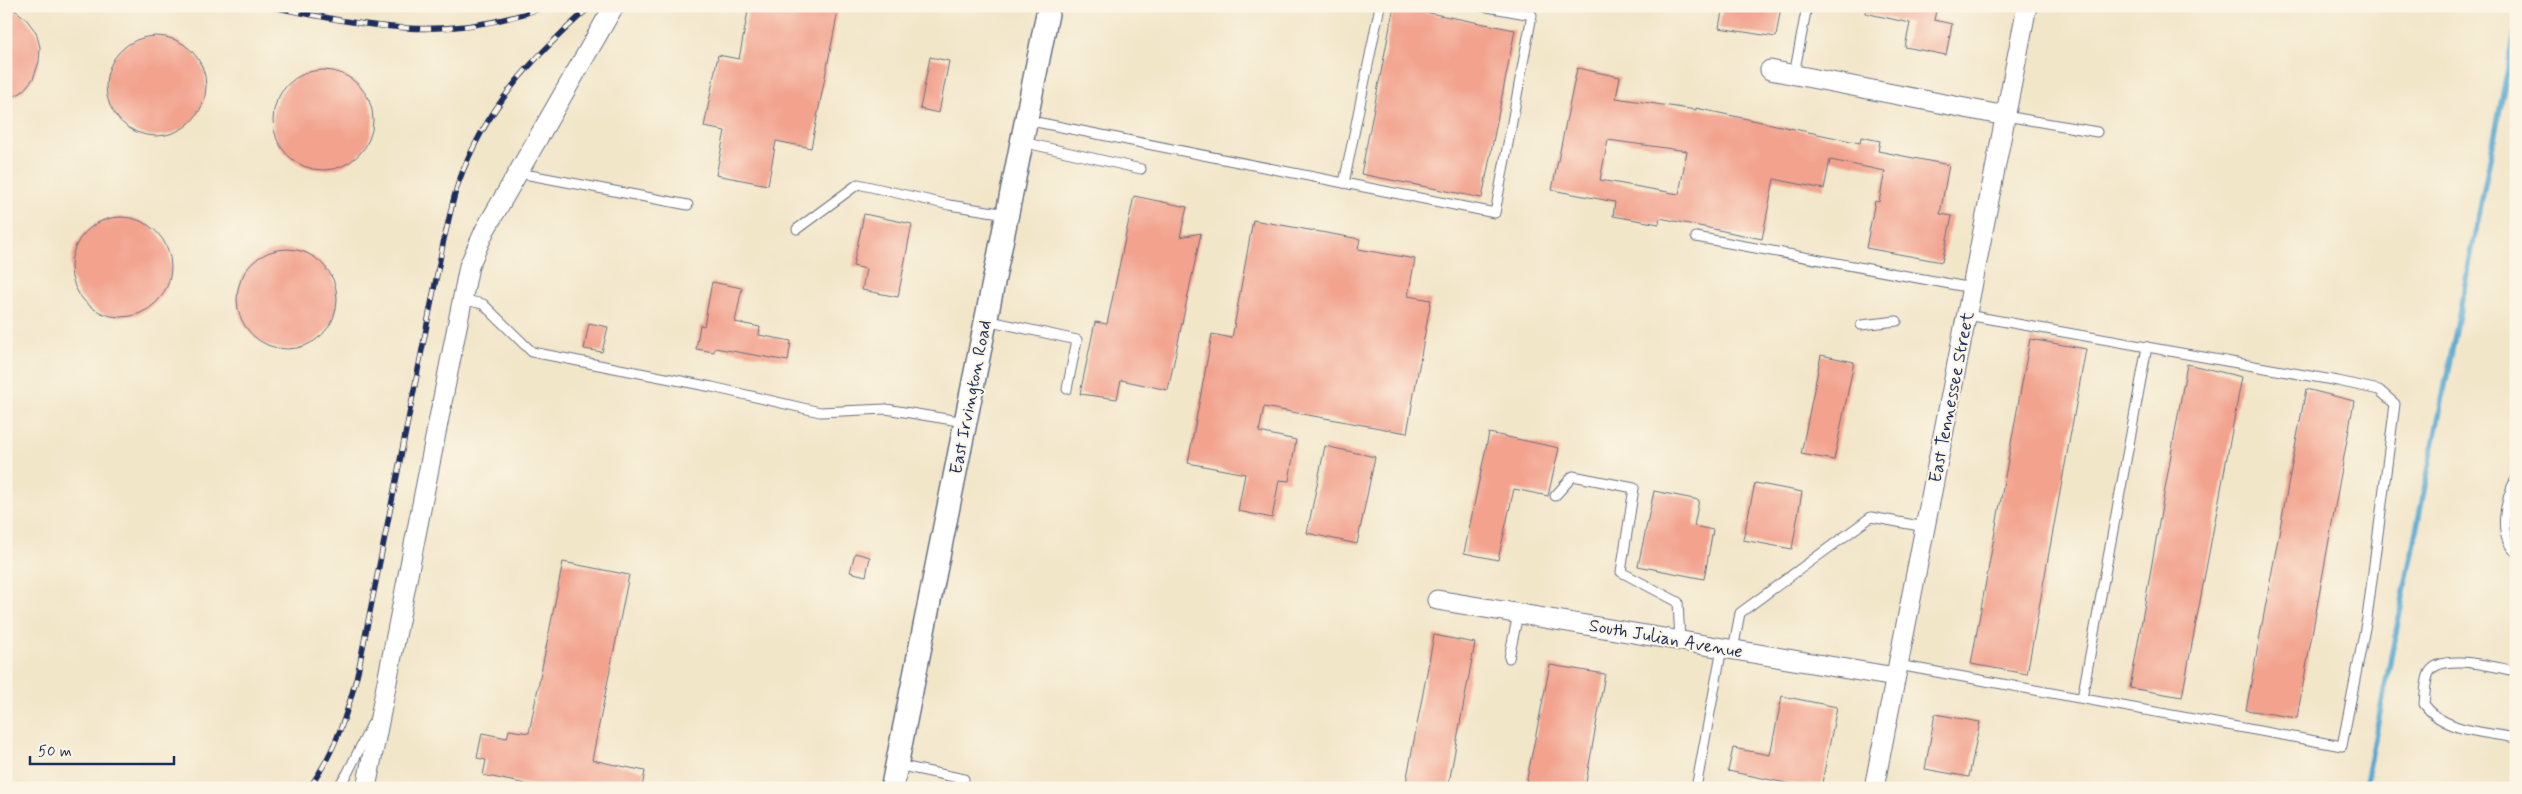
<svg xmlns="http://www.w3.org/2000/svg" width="2522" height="794" font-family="Mynerve,sans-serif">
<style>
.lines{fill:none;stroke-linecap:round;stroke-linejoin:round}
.stream{stroke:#55a8d1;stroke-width:5.5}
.building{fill:#f2a28d;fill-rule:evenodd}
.service-casing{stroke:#666f83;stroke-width:11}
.minor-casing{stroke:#666f83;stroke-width:21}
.tertiary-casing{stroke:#666f83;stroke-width:25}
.service{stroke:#fff;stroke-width:9}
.minor{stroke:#fff;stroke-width:19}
.tertiary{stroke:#fff;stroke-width:22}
.rail-casing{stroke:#1b2f5e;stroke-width:5.5}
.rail{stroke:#fcf5e5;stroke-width:4;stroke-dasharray:11;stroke-linecap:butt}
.labels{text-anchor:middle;stroke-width:4;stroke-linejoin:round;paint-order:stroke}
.street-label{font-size:18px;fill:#1b2f5e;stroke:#fcf5e5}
</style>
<rect width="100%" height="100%" fill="#fcf5e5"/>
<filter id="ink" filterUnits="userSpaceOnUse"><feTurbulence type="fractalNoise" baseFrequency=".02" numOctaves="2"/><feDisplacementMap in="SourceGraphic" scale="10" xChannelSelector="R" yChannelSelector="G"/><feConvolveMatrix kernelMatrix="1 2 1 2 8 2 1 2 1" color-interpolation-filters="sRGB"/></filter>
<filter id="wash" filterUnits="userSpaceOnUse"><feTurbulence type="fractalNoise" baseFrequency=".0096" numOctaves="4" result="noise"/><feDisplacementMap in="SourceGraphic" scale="20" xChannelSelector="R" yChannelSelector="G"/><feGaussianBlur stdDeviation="1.12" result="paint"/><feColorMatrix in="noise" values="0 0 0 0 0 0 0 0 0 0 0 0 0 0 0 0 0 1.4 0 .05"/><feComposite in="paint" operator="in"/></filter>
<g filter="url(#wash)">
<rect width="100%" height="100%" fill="#f2e6c9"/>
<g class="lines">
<path class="stream" d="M 2365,788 L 2516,28"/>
</g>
<g id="blocks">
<g class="building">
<path d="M 6,6 L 10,6 L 26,19 L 36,32 L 40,47 L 39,62 L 33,79 L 22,92 L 6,101 Z"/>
<path d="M 749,6 L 839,6 L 811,148 L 776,141 L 768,185 L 716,175 L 725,131 L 704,127 L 718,55 L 739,59 Z"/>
<path d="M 1394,6 L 1515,30 L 1482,198 L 1361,174 Z"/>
<path d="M 1723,6 L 1781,6 L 1776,37 L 1719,28 Z"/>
<path d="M 1866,6 L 1937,6 L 1934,20 L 1952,24 L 1946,55 L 1905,47 L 1910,23 L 1865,13 Z"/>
<circle cx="156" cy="86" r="50"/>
<path d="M 930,57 L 949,61 L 939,113 L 920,109 Z"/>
<path d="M 1577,68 L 1620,77 L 1616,98 L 1696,110 L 1696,108 L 1860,143 L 1861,137 L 1880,141 L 1878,151 L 1949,165 L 1940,214 L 1952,216 L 1942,262 L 1866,248 L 1875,201 L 1879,202 L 1885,171 L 1830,160 L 1824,189 L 1774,179 L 1762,239 L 1660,218 L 1659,224 L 1613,216 L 1615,202 L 1552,190 ZM 1608,140 L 1687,151 L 1679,194 L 1600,180 Z"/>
<circle cx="323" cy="120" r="50"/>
<path d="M 1134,196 L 1187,207 L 1180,237 L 1201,233 L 1168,390 L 1121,380 L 1117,399 L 1080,394 L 1095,322 L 1107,324 Z"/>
<path d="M 864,214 L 912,224 L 898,297 L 862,290 L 866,269 L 853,266 Z"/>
<circle cx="121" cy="267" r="50"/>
<path d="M 1253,220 L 1360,239 L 1358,249 L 1415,259 L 1408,296 L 1431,300 L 1407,433 L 1264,407 L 1259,432 L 1296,440 L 1289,481 L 1279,480 L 1272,518 L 1238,511 L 1245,474 L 1188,463 L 1212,334 L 1232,338 Z"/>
<circle cx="287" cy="299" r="50"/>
<path d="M 712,282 L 742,288 L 735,322 L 760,327 L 759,335 L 791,341 L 788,361 L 715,348 L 714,352 L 696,349 L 700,325 L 704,326 Z"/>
<path d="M 589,323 L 608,327 L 602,352 L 584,349 Z"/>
<path d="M 2030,339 L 2086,349 L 2027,674 L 1971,664 Z"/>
<path d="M 1821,355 L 1854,362 L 1834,460 L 1801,454 Z"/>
<path d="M 2187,364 L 2242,377 L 2182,697 L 2130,688 Z"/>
<path d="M 2306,389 L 2354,401 L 2297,718 L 2246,710 Z"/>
<path d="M 1489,433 L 1559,448 L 1548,496 L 1514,489 L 1498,560 L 1464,553 Z"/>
<path d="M 1325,446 L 1375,457 L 1357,544 L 1307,533 Z"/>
<path d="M 1755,483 L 1802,492 L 1792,549 L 1743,540 Z"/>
<path d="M 1654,491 L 1699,500 L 1694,526 L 1713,530 L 1704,579 L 1638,566 Z"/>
<path d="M 855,553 L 870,557 L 866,576 L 850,572 Z"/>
<path d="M 563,562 L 629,575 L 592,760 L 645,771 L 642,788 L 544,788 L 483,775 L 486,760 L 477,758 L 482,733 L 507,738 L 509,730 L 529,733 Z"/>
<path d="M 1434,635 L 1475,643 L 1448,788 L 1405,788 Z"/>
<path d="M 1550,665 L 1605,674 L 1585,788 L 1525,788 Z"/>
<path d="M 1782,696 L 1837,707 L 1821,788 L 1810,788 L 1728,771 L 1733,748 L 1770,755 Z"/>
<path d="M 1935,714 L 1980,722 L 1969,777 L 1925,769 Z"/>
</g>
</g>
</g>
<g filter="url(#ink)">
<use href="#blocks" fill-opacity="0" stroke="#666f83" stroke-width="1"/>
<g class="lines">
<g class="service-casing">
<g id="service">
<path d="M 1794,75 L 1807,6"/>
<path d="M 2006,116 L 2097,132"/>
<path d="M 1026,120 L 1495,213 L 1532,15 L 1482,6"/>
<path d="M 1022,142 L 1141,169"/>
<path d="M 519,173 L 688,205"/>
<path d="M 1344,183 L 1380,6"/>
<path d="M 797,229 L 858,184 L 949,205 L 1007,214"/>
<path d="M 1696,237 L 1972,288"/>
<path d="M 461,299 L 483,304 L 532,352 L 712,387 L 820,412 L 886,409 L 965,422"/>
<path d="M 986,320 L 1077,340 L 1067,389"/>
<path d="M 1861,325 L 1897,321"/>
<path d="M 2516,478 C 2506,498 2496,536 2516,552"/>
<path d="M 1555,496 L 1573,476 L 1634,488 L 1621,572 L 1678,602 L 1680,641"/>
<path d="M 1733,650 L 1740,613 L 1871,517 L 1925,527"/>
<path d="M 1509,658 L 1518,614"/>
<path d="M 1898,665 L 2342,746 L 2367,618 L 2395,404 L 2379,390 L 2338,381 L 1967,315"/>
<path d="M 2516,671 C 2497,668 2440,651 2429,673 C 2425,682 2425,694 2424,704 C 2444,732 2484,732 2516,738"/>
<path d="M 2082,698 L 2147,347"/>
<path d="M 897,765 L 964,779"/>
<path d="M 337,788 L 347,774 L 372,724"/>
<path d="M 1696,788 L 1722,648"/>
</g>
</g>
<g class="minor-casing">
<g id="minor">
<path d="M 1770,70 L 2006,116"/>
<path d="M 1437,600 L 1895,677"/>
<path d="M 366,788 L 469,266 L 485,230 L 614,6"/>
<path d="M 1874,788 L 2027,6"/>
</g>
</g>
<g class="tertiary-casing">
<path id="tertiary" d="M 892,788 L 1049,6"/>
</g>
<use href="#service" class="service"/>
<use href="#minor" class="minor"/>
<use href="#tertiary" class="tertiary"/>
<g class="rail-casing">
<g id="rail">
<path d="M 268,6 C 369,27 447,44 547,6"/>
<path d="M 342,6 L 381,10 L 448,6"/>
<path d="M 309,788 C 335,753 349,709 359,667 L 444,239 C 449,221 452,201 458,184 C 485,108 532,58 591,6"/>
</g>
</g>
<use href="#rail" class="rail"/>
</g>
</g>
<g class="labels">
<g class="street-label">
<text transform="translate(970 397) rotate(-79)" y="6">East Irvington Road</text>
<text transform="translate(1951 397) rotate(-79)" y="6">East Tennessee Street</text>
<text transform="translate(1666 638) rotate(10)" y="6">South Julian Avenue</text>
</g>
</g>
<rect width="2522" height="794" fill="none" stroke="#fcf5e5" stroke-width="25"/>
<path d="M30 756v8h144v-8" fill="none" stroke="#1b2f5e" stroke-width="2.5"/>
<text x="38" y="756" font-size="15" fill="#1b2f5e" stroke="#fcf5e5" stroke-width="4" paint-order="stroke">50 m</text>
</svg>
